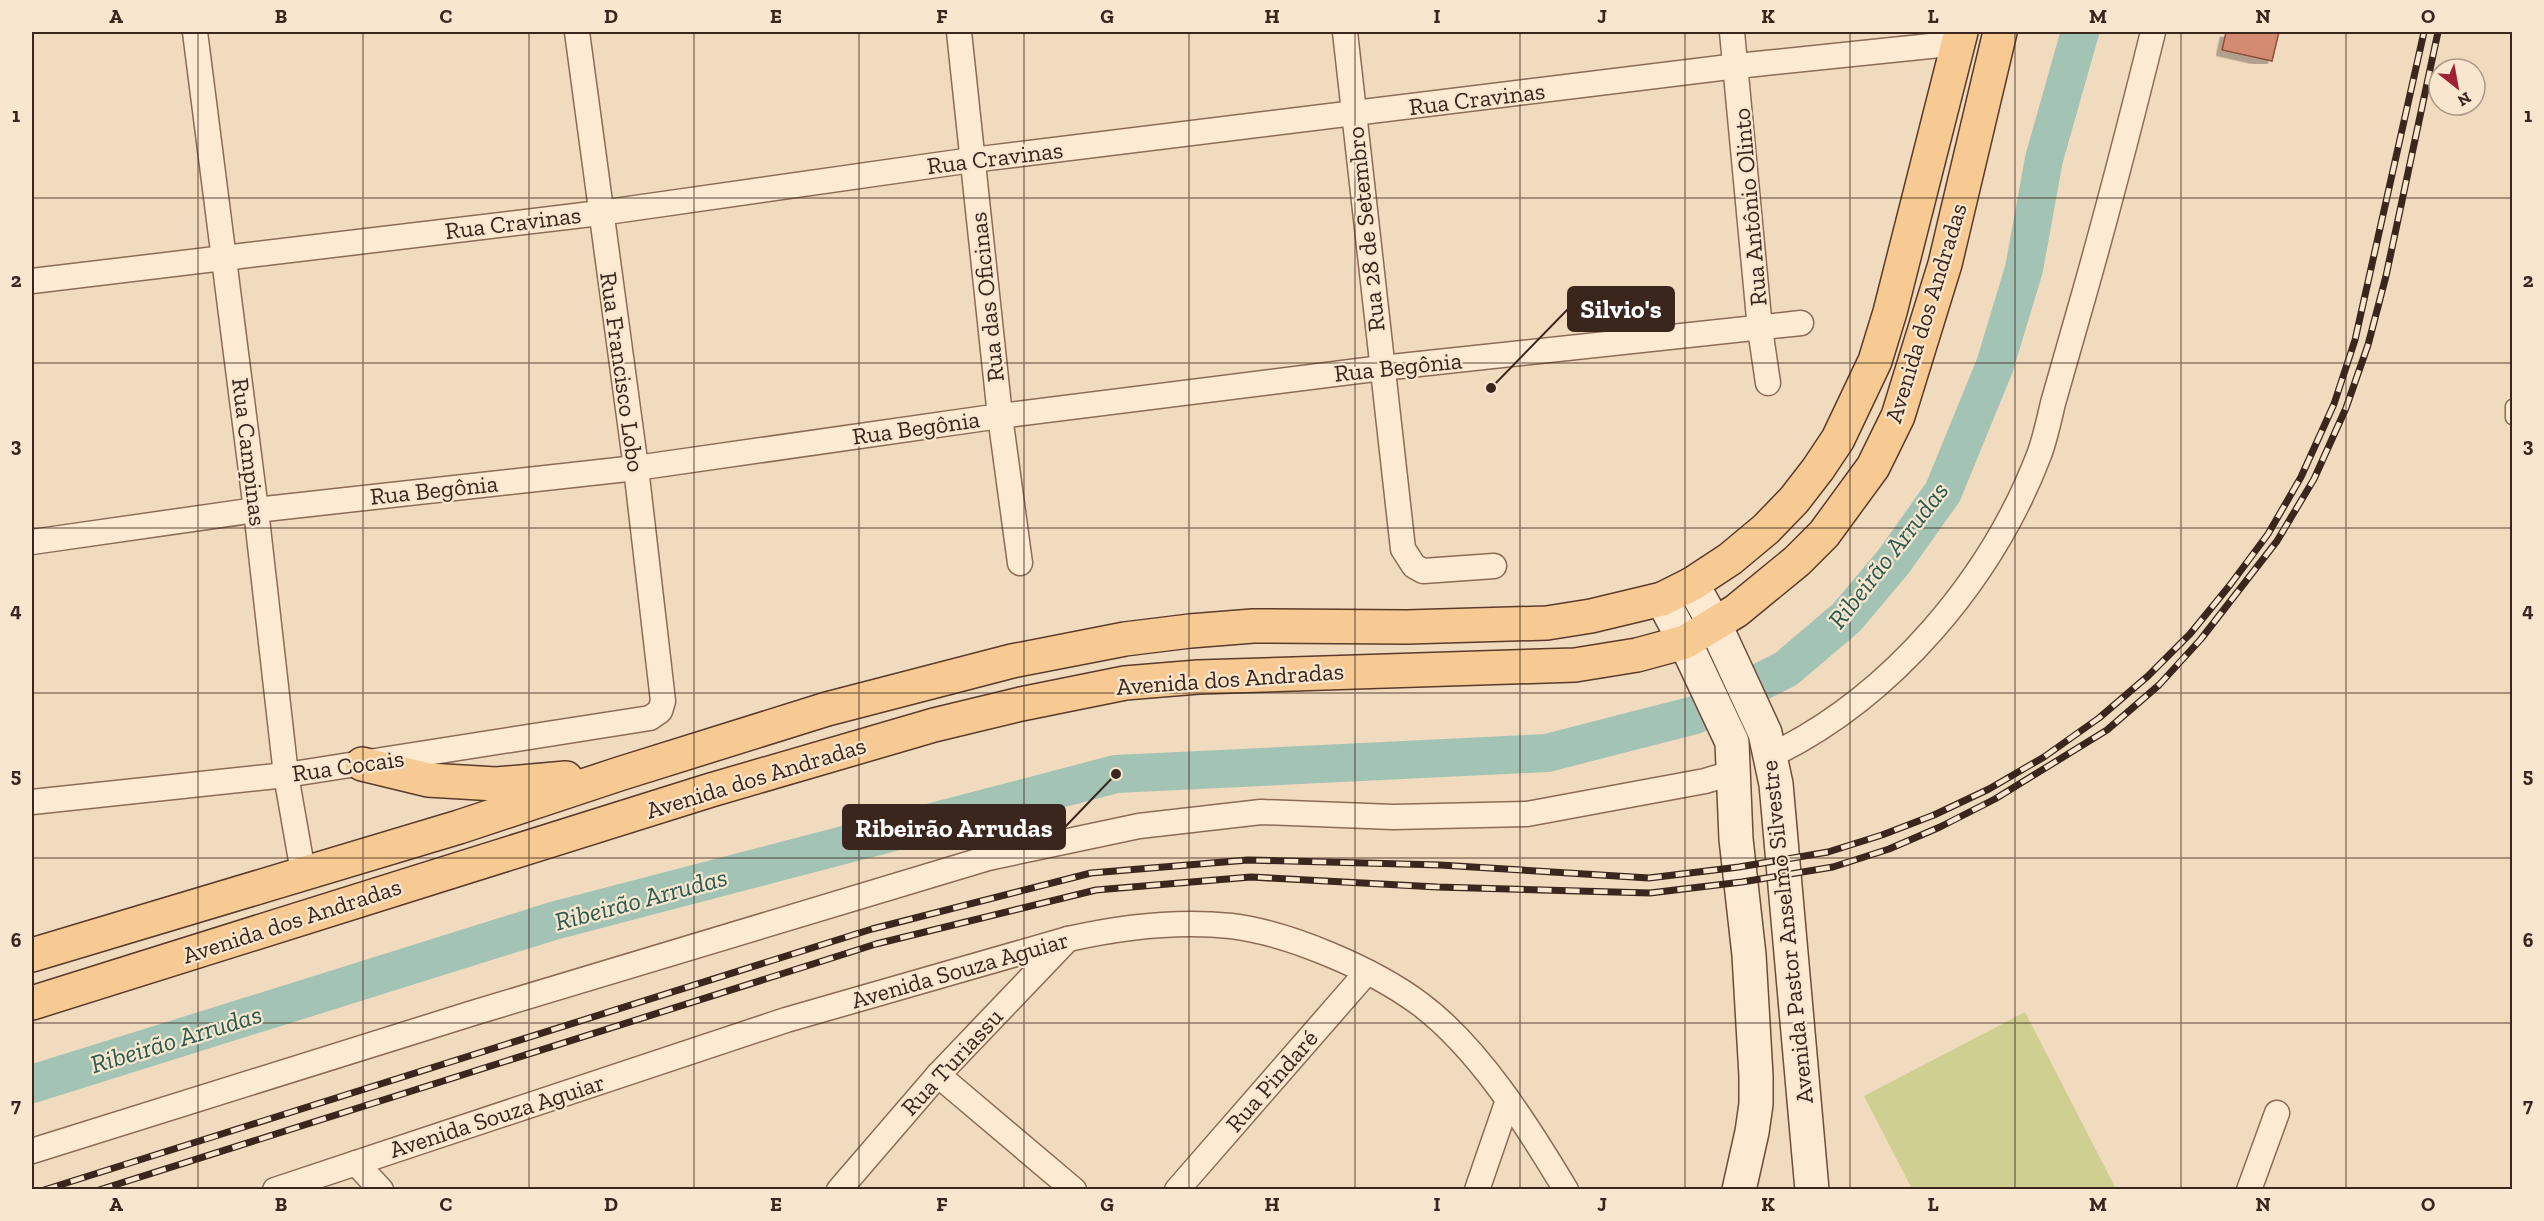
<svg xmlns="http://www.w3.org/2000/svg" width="2544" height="1221" font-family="'Zilla Slab',serif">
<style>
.green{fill:#d0cf92}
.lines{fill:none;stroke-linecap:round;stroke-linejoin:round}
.river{stroke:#a3c3b5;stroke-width:38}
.building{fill:#d38c71;stroke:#8d4f39;stroke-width:1.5;filter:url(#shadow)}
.lane-casing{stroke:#8c6b56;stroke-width:15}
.street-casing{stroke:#8c6b56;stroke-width:27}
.secondary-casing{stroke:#6d4c39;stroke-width:36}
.primary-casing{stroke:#593a2b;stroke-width:36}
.lane{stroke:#fcead3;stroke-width:12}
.street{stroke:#fcead3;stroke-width:24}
.secondary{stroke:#fcead3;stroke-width:33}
.primary{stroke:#f8ca93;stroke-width:33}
.rail-casing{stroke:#3a261c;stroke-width:7}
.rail{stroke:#f8e6cf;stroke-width:4.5;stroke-dasharray:14;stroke-linecap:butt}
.grid{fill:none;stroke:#3a261c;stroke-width:1.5;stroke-opacity:0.55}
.labels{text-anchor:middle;stroke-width:4.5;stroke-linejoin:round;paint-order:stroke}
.street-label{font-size:24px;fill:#3a261c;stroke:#f8e6cf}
.water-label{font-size:26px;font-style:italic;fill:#295b51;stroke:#f8e6cf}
.leader{fill:none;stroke:#3a261c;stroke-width:2}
.callout-dot{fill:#3a261c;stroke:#f8e6cf;stroke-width:2}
.callout{fill:#3a261c;stroke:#3a261c;stroke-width:2}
.callout-label{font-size:26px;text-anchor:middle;font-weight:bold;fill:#fff}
.neatline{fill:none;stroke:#3a261c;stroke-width:2}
.grid-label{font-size:20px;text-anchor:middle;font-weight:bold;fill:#3a261c}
</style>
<defs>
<filter id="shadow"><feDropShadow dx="-5.5" dy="5.5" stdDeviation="0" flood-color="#0004"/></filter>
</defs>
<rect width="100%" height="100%" fill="#f1dbbf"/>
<path class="green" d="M 2025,1012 L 2116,1189 L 1912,1189 L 1864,1096 Z"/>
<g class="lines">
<path class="river" d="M 32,1084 L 553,921 L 1116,774 L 1547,753 L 1695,715 L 1786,669 L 1847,617 L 1894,561 L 1943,492 L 1995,365 L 2024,269 L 2044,159 L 2080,32"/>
</g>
<path class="building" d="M 2226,32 L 2279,32 L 2272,61 L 2222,50 Z"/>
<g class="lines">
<g class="lane-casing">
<path id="lane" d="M 2512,406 L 2512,418"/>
</g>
<g class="street-casing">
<g id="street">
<path d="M 195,32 L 256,510 L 286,775 L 303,872"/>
<path d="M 959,32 L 1000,416 L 1020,563"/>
<path d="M 1345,32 L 1403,549 L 1414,566 L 1423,571 L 1494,566"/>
<path d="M 1732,32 L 1760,329 L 1768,383"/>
<path d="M 32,281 L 600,213 L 972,160 L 1737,66 L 1959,43"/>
<path d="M 32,542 L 256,510 L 636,468 L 1000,416 L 1382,368 L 1801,323"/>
<path d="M 1770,756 C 1891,698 1991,580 2039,455 C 2045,439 2049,420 2053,403 C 2063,368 2073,333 2083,298 C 2108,210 2131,121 2153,32"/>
<path d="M 32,802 L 286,775 L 650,718 L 660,711 L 663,701 L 636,468 L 577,32"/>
<path d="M 938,1075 L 1074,1190"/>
<path d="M 32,1151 L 473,1013 L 988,858 L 1139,826 L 1261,812 L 1393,817 L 1527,814 L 1705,781 L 1735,772"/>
<path d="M 356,1163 L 381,1190"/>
<path d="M 275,1190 L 786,1020 L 1068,939 C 1121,927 1176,920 1231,926 C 1289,933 1373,969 1420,1004 C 1478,1047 1529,1128 1566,1190"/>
<path d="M 839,1190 L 938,1075 L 1068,939"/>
<path d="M 1177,1190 L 1367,972"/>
<path d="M 1477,1190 L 1508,1100"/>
<path d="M 2249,1190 L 2277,1113"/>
</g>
</g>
<g class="secondary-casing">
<g id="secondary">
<path d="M 1692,584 L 1715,625 L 1765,733 L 1776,784 L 1812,1190"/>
<path d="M 1662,599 L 1685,642 L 1732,742 L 1736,839 L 1749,955 L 1756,1076 L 1756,1104 L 1752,1132 L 1739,1190"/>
</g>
</g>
<g class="primary-casing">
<g id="primary">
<path d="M 362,764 L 428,780 L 496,784 L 566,778"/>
<path d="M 32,955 L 459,827 L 619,774 L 827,709 L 1012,661 L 1125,639 L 1190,631 L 1253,626 L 1407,627 L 1547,623 L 1591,616 L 1662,599 L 1692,584 L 1730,559 L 1766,529 L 1794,500 L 1818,469 L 1838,439 L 1875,361 L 1890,312 L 1961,32"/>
<path d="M 32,1003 L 711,790 L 934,725 L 1021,704 L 1125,683 L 1198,677 L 1575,665 L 1637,655 L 1685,642 L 1736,611 L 1797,561 L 1824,534 L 1873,467 L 1898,416 L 1945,264 L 2000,32"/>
</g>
</g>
<use href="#lane" class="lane"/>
<use href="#street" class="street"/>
<use href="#secondary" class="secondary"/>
<use href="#primary" class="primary"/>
<g class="rail-casing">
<g id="rail">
<path d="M 44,1190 L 872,929 L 1091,873 L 1248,860 L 1440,865 L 1649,878 L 1739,867 L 1828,852 L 1882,835 L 1934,815 L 1989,789 L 2044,757 L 2099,718 L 2148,676 L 2190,634 L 2230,585 L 2268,534 L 2301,477 L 2334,404 L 2355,340 L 2424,32"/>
<path d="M 99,1190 L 876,944 L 1096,890 L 1251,877 L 1437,887 L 1650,893 L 1742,882 L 1833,867 L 1889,849 L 1940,827 L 1995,799 L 2107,730 L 2159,685 L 2201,639 L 2277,541 L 2314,479 L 2346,408 L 2368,345 L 2386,276 L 2438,32"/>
</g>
</g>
<use href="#rail" class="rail"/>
</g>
<path class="grid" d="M 198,32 L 198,1190M 363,32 L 363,1190M 529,32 L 529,1190M 694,32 L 694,1190M 859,32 L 859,1190M 1024,32 L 1024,1190M 1189,32 L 1189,1190M 1355,32 L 1355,1190M 1520,32 L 1520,1190M 1685,32 L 1685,1190M 1850,32 L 1850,1190M 2015,32 L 2015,1190M 2181,32 L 2181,1190M 2346,32 L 2346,1190M 32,198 L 2512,198M 32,363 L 2512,363M 32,528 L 2512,528M 32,693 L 2512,693M 32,858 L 2512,858M 32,1023 L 2512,1023"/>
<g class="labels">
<g class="street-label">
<text transform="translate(1477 99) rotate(-7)" y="8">Rua Cravinas</text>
<text transform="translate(995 158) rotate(-7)" y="8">Rua Cravinas</text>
<text transform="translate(1750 207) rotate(-95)" y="8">Rua Antônio Olinto</text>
<text transform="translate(513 223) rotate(-7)" y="8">Rua Cravinas</text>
<text transform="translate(1366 229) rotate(-96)" y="8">Rua 28 de Setembro</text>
<text transform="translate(987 297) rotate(-96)" y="8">Rua das Oficinas</text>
<text transform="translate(1926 313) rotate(-73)" y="8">Avenida dos Andradas</text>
<text transform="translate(1398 367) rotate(-6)" y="8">Rua Begônia</text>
<text transform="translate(622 372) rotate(82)" y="8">Rua Francisco Lobo</text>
<text transform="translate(916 428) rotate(-8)" y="8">Rua Begônia</text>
<text transform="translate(249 452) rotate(83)" y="8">Rua Campinas</text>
<text transform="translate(434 490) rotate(-6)" y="8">Rua Begônia</text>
<text transform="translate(1230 679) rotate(-4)" y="8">Avenida dos Andradas</text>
<text transform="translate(348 766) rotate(-8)" y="8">Rua Cocais</text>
<text transform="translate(756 778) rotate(-17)" y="8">Avenida dos Andradas</text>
<text transform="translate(292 921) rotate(-18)" y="8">Avenida dos Andradas</text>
<text transform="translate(1787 932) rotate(-96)" y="8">Avenida Pastor Anselmo Silvestre</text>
<text transform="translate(960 970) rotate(-16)" y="8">Avenida Souza Aguiar</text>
<text transform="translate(952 1062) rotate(-47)" y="8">Rua Turiassu</text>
<text transform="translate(1272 1081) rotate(-49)" y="8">Rua Pindaré</text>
<text transform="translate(497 1116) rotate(-18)" y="8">Avenida Souza Aguiar</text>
</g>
<g class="water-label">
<text transform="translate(1888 555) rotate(-52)" y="9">Ribeirão Arrudas</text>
<text transform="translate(641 899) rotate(-15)" y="9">Ribeirão Arrudas</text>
<text transform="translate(176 1039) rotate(-17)" y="9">Ribeirão Arrudas</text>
</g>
</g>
<path class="leader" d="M1491 388L1568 309M1116 774L1065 827"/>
<g class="callout-dot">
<circle cx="1491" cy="388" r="6"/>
<circle cx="1116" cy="774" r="6"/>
</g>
<g class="callout">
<rect x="1568" y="287" width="106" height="44" rx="6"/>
<rect x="843" y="805" width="222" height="44" rx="6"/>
</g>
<g class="callout-label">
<text x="1621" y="318">Silvio's</text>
<text x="954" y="837">Ribeirão Arrudas</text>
</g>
<rect width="2544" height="1221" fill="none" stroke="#f8e6cf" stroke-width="66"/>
<g transform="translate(2457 87) rotate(149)"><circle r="28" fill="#f8e6cf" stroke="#ac9987" stroke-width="1.5"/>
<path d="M0-4.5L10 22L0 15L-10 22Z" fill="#a02134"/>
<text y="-9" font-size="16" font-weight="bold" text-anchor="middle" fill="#3a261c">N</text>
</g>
<rect x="33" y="33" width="2478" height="1155" class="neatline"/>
<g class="grid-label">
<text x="116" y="23">A</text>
<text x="281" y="23">B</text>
<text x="446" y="23">C</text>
<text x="611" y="23">D</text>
<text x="776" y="23">E</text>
<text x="942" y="23">F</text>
<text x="1107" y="23">G</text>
<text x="1272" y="23">H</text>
<text x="1437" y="23">I</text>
<text x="1602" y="23">J</text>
<text x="1768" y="23">K</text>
<text x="1933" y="23">L</text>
<text x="2098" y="23">M</text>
<text x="2263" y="23">N</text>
<text x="2428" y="23">O</text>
<text x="16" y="122">1</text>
<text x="2528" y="122">1</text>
<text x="16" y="287">2</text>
<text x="2528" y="287">2</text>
<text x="16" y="452">3</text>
<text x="2528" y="452">3</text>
<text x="16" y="617">4</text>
<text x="2528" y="617">4</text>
<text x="16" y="782">5</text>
<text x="2528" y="782">5</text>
<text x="16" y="947">6</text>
<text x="2528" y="947">6</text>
<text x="16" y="1112">7</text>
<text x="2528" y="1112">7</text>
<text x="116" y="1211">A</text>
<text x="281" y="1211">B</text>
<text x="446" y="1211">C</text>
<text x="611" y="1211">D</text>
<text x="776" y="1211">E</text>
<text x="942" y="1211">F</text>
<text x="1107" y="1211">G</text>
<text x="1272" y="1211">H</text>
<text x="1437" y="1211">I</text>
<text x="1602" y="1211">J</text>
<text x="1768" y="1211">K</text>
<text x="1933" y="1211">L</text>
<text x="2098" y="1211">M</text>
<text x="2263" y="1211">N</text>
<text x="2428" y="1211">O</text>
</g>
</svg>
